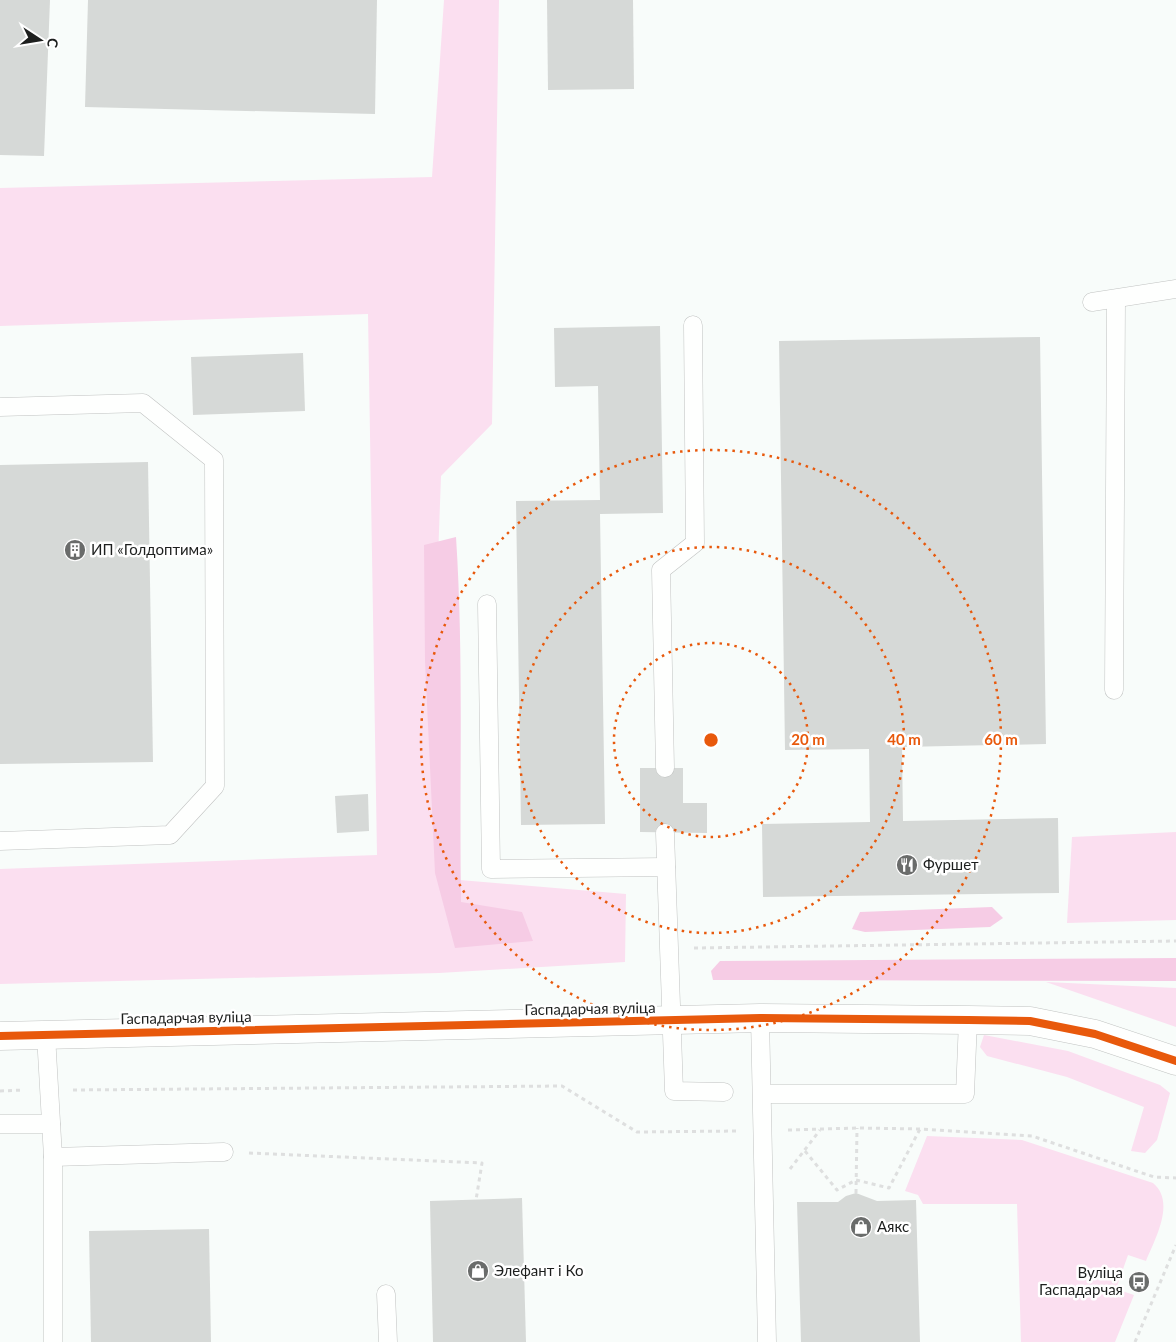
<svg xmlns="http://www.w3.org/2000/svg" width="1176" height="1342" font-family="Lato,sans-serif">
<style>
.green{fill:#fbdff0}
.forest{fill:#f6cce5}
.building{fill:#d6d9d7}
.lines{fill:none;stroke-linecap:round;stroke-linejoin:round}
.lane-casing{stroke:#c1c3c2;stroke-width:19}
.secondary-casing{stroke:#c1c3c2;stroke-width:29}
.path{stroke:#dedfdf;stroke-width:3;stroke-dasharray:4 4;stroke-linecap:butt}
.lane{stroke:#fefffe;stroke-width:18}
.secondary{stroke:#fefffe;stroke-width:28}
.cycleway-casing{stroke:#fff;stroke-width:11}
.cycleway{stroke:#e8590c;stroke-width:8}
.ring{fill:none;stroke:#e8590c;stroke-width:2.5;stroke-dasharray:2.5 5}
.labels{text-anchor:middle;stroke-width:5;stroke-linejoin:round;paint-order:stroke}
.poi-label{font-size:15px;fill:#1d1f1e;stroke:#fff;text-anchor:start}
.street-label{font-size:15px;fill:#1d1f1e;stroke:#fff}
.centre{fill:#e8590c;stroke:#fff;stroke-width:2.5}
.ring-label{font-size:15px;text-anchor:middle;font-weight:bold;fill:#e8590c;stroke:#fff;stroke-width:5;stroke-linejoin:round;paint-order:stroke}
</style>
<rect width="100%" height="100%" fill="#f8fcfa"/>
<g class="green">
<path d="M 444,0 L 499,0 L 492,424 L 441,476 L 435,642 L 460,880 L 626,894 L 625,962 L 439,973 L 0,984 L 0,869 L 377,855 L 368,314 L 0,326 L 0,188 L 432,177 Z"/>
<path d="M 1176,832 L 1176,920 L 1067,923 L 1072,837 Z"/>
<path d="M 1046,982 L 1176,988 L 1176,1027 Z"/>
<path d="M 984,1035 L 1068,1051 L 1160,1085 L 1170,1093 L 1157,1140 L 1145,1153 L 1131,1151 L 1144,1107 L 1067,1077 L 987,1056 L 980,1047 Z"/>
<path d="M 927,1136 L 1022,1140 L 1153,1183 C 1176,1202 1155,1239 1146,1261 L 1128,1255 L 1116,1289 L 1134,1295 L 1115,1342 L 1021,1342 L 1017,1204 L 923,1204 L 918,1195 L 905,1191 Z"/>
</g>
<g class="forest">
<path d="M 456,537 C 464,659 459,780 461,902 L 522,912 L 533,941 L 455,948 L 435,873 L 425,661 L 424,545 Z"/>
<path d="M 992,907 L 1003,918 L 990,927 L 865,932 L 852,929 L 860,912 Z"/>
<path d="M 1176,958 L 1176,981 L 713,980 L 711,971 L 720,961 Z"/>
</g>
<g class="building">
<path d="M 0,0 L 50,0 L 44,156 L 0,155 Z"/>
<path d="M 88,0 L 377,0 L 375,114 L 85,107 Z"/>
<path d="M 547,0 L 633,0 L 634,89 L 548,90 Z"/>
<path d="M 660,326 L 663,513 L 600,514 L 605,824 L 521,825 L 516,501 L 600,500 L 598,386 L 555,387 L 554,328 Z"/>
<path d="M 1040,337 L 1046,744 L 902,747 L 903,821 L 1058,818 L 1059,893 L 763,897 L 762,824 L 870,822 L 869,749 L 785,750 L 779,341 Z"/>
<path d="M 303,353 L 305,411 L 193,415 L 191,357 Z"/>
<path d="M 148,462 L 153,762 L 0,764 L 0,465 Z"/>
<path d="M 640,768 L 683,768 L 683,803 L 707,803 L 707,833 L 640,832 Z"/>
<path d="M 368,794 L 369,831 L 337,833 L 335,796 Z"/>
<path d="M 856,1193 L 877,1201 L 916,1200 L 920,1342 L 801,1342 L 797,1202 L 838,1202 L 846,1196 Z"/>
<path d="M 522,1198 L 526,1342 L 433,1342 L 430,1201 Z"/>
<path d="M 209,1229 L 211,1342 L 91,1342 L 89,1231 Z"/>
</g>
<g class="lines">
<g class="lane-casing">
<g id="lane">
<path d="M 1092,302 L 1176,289"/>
<path d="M 0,407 L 143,403 L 214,460 L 215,786 L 170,835 L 0,841"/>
<path d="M 487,604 L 491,869 L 666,867"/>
<path d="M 1114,690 L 1116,299"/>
<path d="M 665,768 L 661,570 L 695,543 L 693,325"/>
<path d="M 665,833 L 674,1091 L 724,1092"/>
<path d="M 760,1018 L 767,1342"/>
<path d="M 46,1035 L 53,1157 L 53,1342"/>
<path d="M 763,1094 L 965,1094 L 968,1020"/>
<path d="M 0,1124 L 51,1124"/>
<path d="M 53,1157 L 224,1152"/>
<path d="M 386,1294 L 388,1342"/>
</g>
</g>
<g class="secondary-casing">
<path id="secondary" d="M 0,1036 L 760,1018 L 968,1020 L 1030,1021 L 1095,1034 L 1176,1061"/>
</g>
<g class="path">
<path d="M 694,948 L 1176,941"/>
<path d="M 73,1090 L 562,1086 L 637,1132 L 737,1131"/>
<path d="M 0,1091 L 24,1090"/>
<path d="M 788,1130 L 857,1128 L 920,1129 L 1032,1136 L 1154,1177 L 1176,1178"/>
<path d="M 805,1151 L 837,1190 L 856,1180 L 889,1188 L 920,1129"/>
<path d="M 249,1153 L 482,1163 L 476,1200"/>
<path d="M 790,1169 L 820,1130"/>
<path d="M 856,1193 L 857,1128"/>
<path d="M 1135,1342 L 1176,1245"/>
</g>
<use href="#lane" class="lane"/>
<use href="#secondary" class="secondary"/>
<g class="cycleway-casing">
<path id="cycleway" d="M 0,1036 L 760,1018 L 968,1020 L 1030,1021 L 1095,1034 L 1176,1061"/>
</g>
<use href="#cycleway" class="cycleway"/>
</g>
<g class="ring">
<circle cx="711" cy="740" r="97"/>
<circle cx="711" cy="740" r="193"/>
<circle cx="711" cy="740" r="290"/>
</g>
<defs>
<g id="building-disc" transform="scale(1.125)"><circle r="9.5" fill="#6a6c6b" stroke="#fff"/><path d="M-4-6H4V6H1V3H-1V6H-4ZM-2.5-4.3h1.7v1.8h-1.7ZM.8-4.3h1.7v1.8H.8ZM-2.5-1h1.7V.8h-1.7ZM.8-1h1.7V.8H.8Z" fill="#fff"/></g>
<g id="restaurant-disc" transform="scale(1.125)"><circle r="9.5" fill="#6a6c6b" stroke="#fff"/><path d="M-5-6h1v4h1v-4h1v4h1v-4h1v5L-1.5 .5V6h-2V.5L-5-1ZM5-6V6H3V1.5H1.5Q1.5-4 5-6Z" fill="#fff"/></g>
<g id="shop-disc" transform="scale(1.125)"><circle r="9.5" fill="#6a6c6b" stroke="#fff"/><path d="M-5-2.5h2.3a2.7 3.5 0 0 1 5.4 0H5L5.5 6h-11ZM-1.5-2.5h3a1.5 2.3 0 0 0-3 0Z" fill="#fff"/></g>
<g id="bus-disc" transform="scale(1.125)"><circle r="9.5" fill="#6a6c6b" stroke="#fff"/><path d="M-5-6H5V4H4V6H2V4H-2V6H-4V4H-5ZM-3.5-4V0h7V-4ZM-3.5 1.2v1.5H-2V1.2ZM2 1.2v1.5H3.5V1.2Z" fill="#fff"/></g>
</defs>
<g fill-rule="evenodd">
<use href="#building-disc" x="75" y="550"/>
<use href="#restaurant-disc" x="907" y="865"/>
<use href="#shop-disc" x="861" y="1227"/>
<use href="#shop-disc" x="478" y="1271"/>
<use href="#bus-disc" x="1139" y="1282"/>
</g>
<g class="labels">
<g class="poi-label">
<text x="91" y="555">ИП «Голдоптима»</text>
<text x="923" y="870">Фуршет</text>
<text x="877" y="1232">Аякс</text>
<text x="494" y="1276">Элефант і Ко</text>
<text x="1123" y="1278" text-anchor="end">Вуліца<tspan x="1123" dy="17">Гаспадарчая</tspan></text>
</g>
<g class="street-label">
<text transform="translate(590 1009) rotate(-1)" y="5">Гаспадарчая вуліца</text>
<text transform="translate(186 1018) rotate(-1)" y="5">Гаспадарчая вуліца</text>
</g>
</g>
<circle cx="711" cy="740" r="8" class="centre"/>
<g class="ring-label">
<text x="808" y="745">20 m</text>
<text x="904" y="745">40 m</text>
<text x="1001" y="745">60 m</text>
</g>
<g transform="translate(40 40) rotate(102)" stroke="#ffffff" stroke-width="4" paint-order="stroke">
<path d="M0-4L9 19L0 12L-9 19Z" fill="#1d1f1e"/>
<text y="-8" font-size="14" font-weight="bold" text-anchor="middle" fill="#1d1f1e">С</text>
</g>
</svg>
